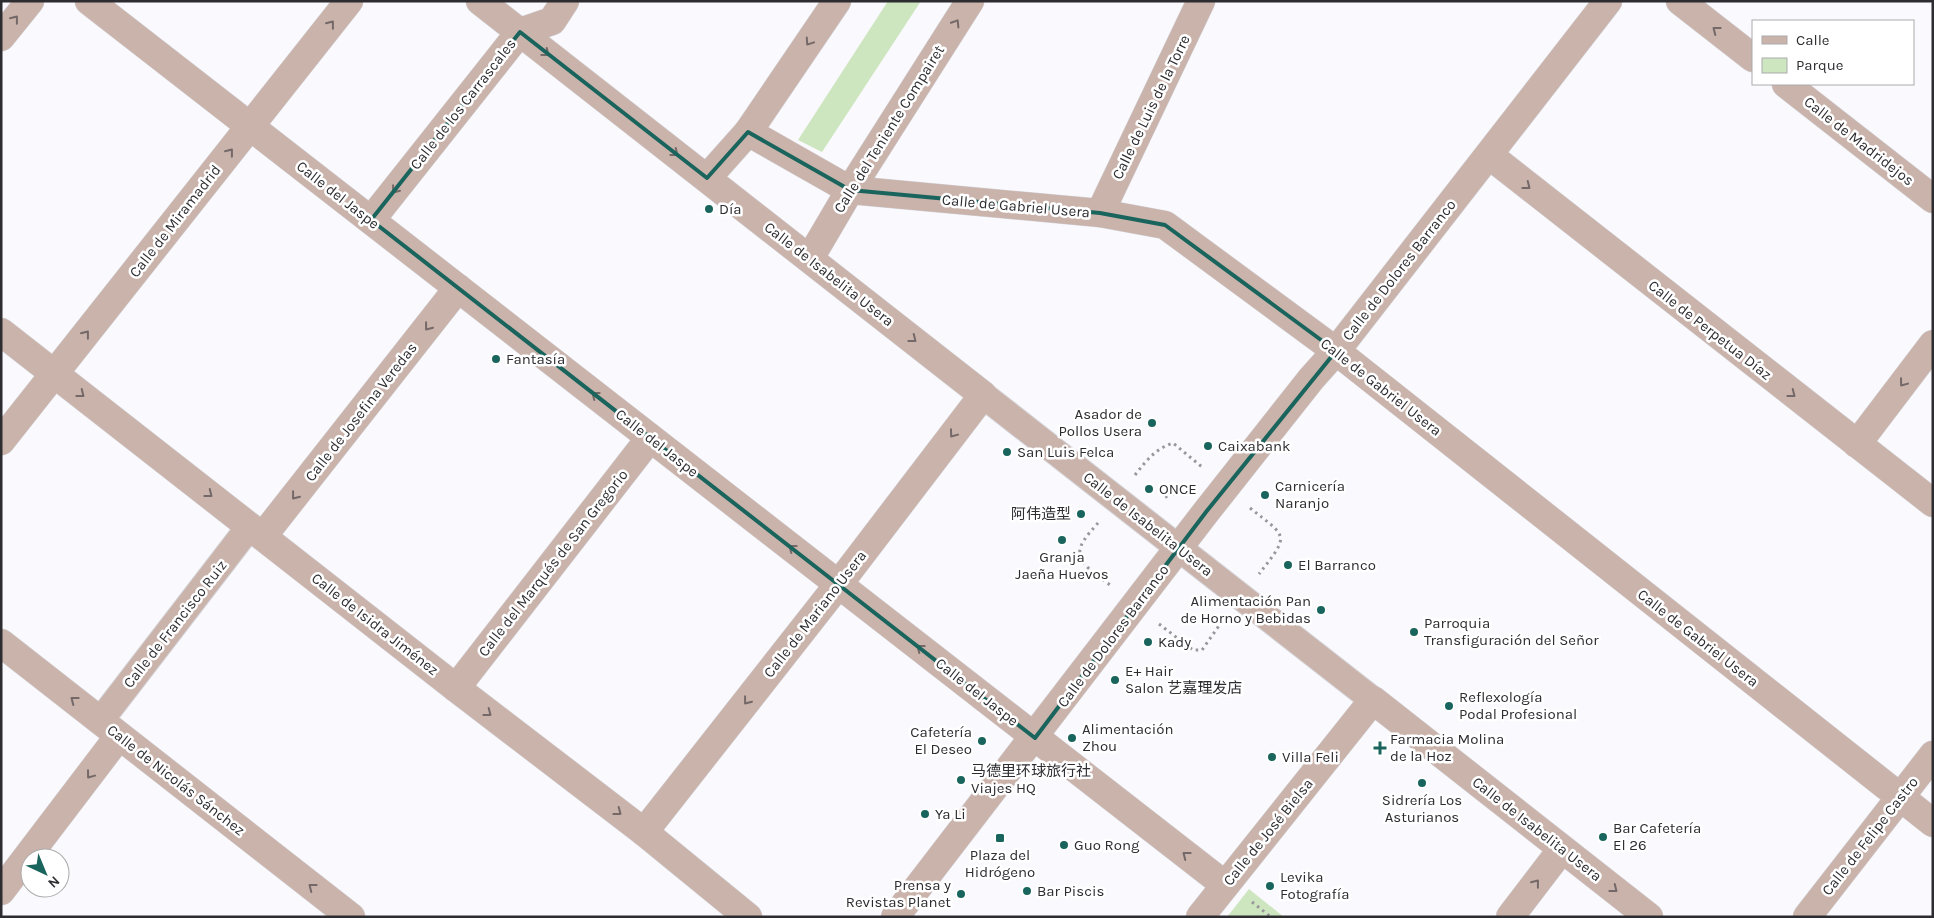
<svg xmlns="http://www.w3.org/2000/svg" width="1934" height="918" font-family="Karla,'Noto Sans SC',sans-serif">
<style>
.green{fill:#cee6bf}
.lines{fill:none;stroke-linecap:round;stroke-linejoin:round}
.pedestrian-casing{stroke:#d4d4d9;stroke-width:28}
.minor-casing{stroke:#d4d4d9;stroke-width:29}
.path{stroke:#98989c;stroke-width:3;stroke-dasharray:2.5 4;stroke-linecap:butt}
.pedestrian{stroke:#cab3ab;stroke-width:26}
.minor{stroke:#cab3ab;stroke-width:28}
.oneway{stroke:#746968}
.marked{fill:none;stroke:#19645c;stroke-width:4;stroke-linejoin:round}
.poi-dot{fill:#19645c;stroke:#fff;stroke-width:2}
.labels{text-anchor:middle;stroke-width:5;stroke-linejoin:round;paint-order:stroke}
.street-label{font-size:15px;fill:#2d2d31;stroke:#fff}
.poi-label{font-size:15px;fill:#2d2d31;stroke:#fff;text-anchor:start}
</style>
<rect width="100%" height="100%" fill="#f9f9fe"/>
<g class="green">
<path d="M 888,1 L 921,1 L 822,152 L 798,140 Z"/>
<path d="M 1249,889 L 1284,917 L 1227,917 Z"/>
</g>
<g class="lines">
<g class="pedestrian-casing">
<g id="pedestrian">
<path d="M 983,395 L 1373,700"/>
<path d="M 100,721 L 250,526"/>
</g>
</g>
<g class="minor-casing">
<g id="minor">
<path d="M 89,1 L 1225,885"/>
<path d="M 480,1 L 983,395 L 838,585 L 644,832"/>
<path d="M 1680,1 L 1753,58"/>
<path d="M 1,37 L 30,1"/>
<path d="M 1786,84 L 1933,199"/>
<path d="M 748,132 L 850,190 L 1100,213 L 1165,225 L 1336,351 L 1933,823"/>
<path d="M 1489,155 L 1933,503"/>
<path d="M 707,178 L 748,132 L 837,1"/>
<path d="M 1100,213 L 1201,1"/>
<path d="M 371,220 L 520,32 L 552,21 L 565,1"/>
<path d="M 810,258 L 850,190 L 970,1"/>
<path d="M 1,332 L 456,688 L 644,832 L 748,917"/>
<path d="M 1,441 L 349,1"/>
<path d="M 1857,444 L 1933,344"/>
<path d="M 263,536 L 458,288"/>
<path d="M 1,643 L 351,917"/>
<path d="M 456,688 L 650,438"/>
<path d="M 1,891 L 119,736"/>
<path d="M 895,917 L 1206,512 L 1311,379 L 1336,351 L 1608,1"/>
<path d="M 1200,917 L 1373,700 L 1649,917"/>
<path d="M 1510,917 L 1562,849"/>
<path d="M 1807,917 L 1933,755"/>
</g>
</g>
<g class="path">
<path d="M 1135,475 C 1146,461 1155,449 1173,443 L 1202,467"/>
<path d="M 1165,497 L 1180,492"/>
<path d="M 1250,508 C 1288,538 1290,534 1259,574"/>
<path d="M 1098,523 C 1093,529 1084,538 1081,546 C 1074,563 1099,576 1110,585"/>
<path d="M 1159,624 L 1193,650 L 1202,650 L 1223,620"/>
<path d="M 1252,902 L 1271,917"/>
</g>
<use href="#pedestrian" class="pedestrian"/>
<use href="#minor" class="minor"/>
</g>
<defs><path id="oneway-chevron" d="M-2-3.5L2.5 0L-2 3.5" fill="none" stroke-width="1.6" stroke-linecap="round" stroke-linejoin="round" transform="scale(1.25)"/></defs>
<g class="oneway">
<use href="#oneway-chevron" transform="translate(15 19) rotate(-52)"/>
<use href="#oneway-chevron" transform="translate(956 23) rotate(-58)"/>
<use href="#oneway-chevron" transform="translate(331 24) rotate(-52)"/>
<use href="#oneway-chevron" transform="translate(1716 30) rotate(-142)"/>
<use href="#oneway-chevron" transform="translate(809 42) rotate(124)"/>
<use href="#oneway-chevron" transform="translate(546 53) rotate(38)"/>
<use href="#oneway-chevron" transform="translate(230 152) rotate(-52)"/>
<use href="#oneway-chevron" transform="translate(675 153) rotate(38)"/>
<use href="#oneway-chevron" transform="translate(1527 186) rotate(38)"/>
<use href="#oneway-chevron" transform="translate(395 190) rotate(128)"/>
<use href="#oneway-chevron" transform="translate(428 327) rotate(128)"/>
<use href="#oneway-chevron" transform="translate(86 334) rotate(-52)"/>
<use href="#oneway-chevron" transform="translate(913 339) rotate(38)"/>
<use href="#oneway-chevron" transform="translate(1903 383) rotate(127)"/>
<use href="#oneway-chevron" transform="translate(81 394) rotate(38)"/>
<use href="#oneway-chevron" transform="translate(1792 394) rotate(38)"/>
<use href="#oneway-chevron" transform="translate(595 395) rotate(-142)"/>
<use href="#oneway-chevron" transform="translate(953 434) rotate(127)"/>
<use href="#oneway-chevron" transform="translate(209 494) rotate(38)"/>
<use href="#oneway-chevron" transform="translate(295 496) rotate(128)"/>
<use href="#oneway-chevron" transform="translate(792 548) rotate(-142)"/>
<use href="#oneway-chevron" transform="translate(920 648) rotate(-142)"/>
<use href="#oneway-chevron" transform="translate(74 700) rotate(-142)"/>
<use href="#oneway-chevron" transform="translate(747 701) rotate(128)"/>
<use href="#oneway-chevron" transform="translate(488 713) rotate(37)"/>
<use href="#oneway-chevron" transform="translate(90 775) rotate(127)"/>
<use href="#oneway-chevron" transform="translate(618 812) rotate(37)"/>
<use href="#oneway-chevron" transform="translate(1186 855) rotate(-142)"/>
<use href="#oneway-chevron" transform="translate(1536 883) rotate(-52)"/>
<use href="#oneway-chevron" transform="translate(312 887) rotate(-142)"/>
<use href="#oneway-chevron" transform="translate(1614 889) rotate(38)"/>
</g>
<path class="marked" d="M 520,32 L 707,178 L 748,132 L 850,190 L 1100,213 L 1165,225 L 1336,351 L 1206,512 L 1035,738 L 371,220 Z"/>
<g class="poi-dot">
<circle cx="709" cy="209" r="5"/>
<circle cx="496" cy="359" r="5"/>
<circle cx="1152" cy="423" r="5"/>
<circle cx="1208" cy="446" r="5"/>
<circle cx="1007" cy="452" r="5"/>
<circle cx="1149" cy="489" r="5"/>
<circle cx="1265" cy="495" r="5"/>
<circle cx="1081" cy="514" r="5"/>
<circle cx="1062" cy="540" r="5"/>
<circle cx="1288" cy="565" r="5"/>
<circle cx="1321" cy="610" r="5"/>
<circle cx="1414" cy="632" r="5"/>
<circle cx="1148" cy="642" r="5"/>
<circle cx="1115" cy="680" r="5"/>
<circle cx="1449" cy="706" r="5"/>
<circle cx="1072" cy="738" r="5"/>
<circle cx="982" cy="741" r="5"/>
<path d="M1377.5 740.5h5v5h5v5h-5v5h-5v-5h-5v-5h5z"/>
<circle cx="1272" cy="757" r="5"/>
<circle cx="961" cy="780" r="5"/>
<circle cx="1422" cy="783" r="5"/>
<circle cx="925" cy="814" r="5"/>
<circle cx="1603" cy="837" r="5"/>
<rect x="995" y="833" width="10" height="10" rx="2.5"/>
<circle cx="1064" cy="845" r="5"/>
<circle cx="1270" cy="886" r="5"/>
<circle cx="1027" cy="891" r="5"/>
<circle cx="961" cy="894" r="5"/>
</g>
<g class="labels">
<g class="street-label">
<text transform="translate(463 104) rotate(-52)" y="5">Calle de los Carrascales</text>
<text transform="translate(1151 107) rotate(-64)" y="5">Calle de Luis de la Torre</text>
<text transform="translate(889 129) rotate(-58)" y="5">Calle del Teniente Compairet</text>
<text transform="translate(1859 141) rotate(38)" y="5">Calle de Madridejos</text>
<text transform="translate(338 195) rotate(38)" y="5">Calle del Jaspe</text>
<text transform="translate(1016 206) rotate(5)" y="5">Calle de Gabriel Usera</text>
<text transform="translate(175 221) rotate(-52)" y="5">Calle de Miramadrid</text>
<text transform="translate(1399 270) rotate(-52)" y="5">Calle de Dolores Barranco</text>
<text transform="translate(829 274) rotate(38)" y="5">Calle de Isabelita Usera</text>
<text transform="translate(1710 330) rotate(38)" y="5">Calle de Perpetua Díaz</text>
<text transform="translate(1381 387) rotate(38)" y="5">Calle de Gabriel Usera</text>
<text transform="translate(361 412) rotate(-52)" y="5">Calle de Josefina Veredas</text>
<text transform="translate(657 443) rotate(38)" y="5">Calle del Jaspe</text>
<text transform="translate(1148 524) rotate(38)" y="5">Calle de Isabelita Usera</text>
<text transform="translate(553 563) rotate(-52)" y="5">Calle del Marqués de San Gregorio</text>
<text transform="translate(815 614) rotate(-52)" y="5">Calle de Mariano Usera</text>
<text transform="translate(175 624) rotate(-52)" y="5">Calle de Francisco Ruiz</text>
<text transform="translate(375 624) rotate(38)" y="5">Calle de Isidra Jiménez</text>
<text transform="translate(1113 636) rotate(-53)" y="5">Calle de Dolores Barranco</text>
<text transform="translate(1698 638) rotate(38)" y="5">Calle de Gabriel Usera</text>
<text transform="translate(977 692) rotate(38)" y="5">Calle del Jaspe</text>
<text transform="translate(176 780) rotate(38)" y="5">Calle de Nicolás Sánchez</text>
<text transform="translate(1537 829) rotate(38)" y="5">Calle de Isabelita Usera</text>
<text transform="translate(1268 832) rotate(-51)" y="5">Calle de José Bielsa</text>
<text transform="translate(1870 836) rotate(-52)" y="5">Calle de Felipe Castro</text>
</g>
<g class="poi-label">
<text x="719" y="214">Día</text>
<text x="506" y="364">Fantasía</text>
<text x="1142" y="419" text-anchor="end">Asador de<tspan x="1142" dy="17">Pollos Usera</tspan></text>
<text x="1218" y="451">Caixabank</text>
<text x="1017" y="457">San Luis Felca</text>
<text x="1275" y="491">Carnicería<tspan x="1275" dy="17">Naranjo</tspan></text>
<text x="1159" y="494">ONCE</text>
<text x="1071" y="519" text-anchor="end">阿伟造型</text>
<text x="1062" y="562" text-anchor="middle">Granja<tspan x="1062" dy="17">Jaeña Huevos</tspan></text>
<text x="1298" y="570">El Barranco</text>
<text x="1311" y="606" text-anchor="end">Alimentación Pan<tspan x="1311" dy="17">de Horno y Bebidas</tspan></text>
<text x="1424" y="628">Parroquia<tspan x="1424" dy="17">Transfiguración del Señor</tspan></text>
<text x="1158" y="647">Kady</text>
<text x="1125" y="676">E+ Hair<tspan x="1125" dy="17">Salon 艺嘉理发店</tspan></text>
<text x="1459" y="702">Reflexología<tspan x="1459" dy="17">Podal Profesional</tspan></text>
<text x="1082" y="734">Alimentación<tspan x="1082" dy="17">Zhou</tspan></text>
<text x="972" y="737" text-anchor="end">Cafetería<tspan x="972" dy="17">El Deseo</tspan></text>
<text x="1390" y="744">Farmacia Molina<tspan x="1390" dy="17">de la Hoz</tspan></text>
<text x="1282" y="762">Villa Feli</text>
<text x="971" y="776">马德里环球旅行社<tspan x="971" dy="17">Viajes HQ</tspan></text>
<text x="1422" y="805" text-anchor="middle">Sidrería Los<tspan x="1422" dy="17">Asturianos</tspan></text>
<text x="935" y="819">Ya Li</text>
<text x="1613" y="833">Bar Cafetería<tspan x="1613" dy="17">El 26</tspan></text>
<text x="1074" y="850">Guo Rong</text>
<text x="1000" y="860" text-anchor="middle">Plaza del<tspan x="1000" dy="17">Hidrógeno</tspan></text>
<text x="1280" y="882">Levika<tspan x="1280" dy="17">Fotografía</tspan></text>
<text x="951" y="890" text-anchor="end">Prensa y<tspan x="951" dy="17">Revistas Planet</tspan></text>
<text x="1037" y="896">Bar Piscis</text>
</g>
</g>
<rect width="1934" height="918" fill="none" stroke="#2d2d31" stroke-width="5"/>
<rect x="1752" y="20" width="162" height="65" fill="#ffffff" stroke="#ababad"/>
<rect x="1762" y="36" width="25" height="8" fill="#cab3ab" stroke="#ababad"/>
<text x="1796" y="45" font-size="15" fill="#2d2d31">Calle</text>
<rect x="1762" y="58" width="25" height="15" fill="#cee6bf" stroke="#ababad"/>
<text x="1796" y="70" font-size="15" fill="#2d2d31">Parque</text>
<g transform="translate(45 873) rotate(136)"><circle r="24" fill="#ffffff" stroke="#ababad"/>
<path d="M0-4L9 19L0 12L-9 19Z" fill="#19645c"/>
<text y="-8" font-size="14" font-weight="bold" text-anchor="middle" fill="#2d2d31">N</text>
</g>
</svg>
